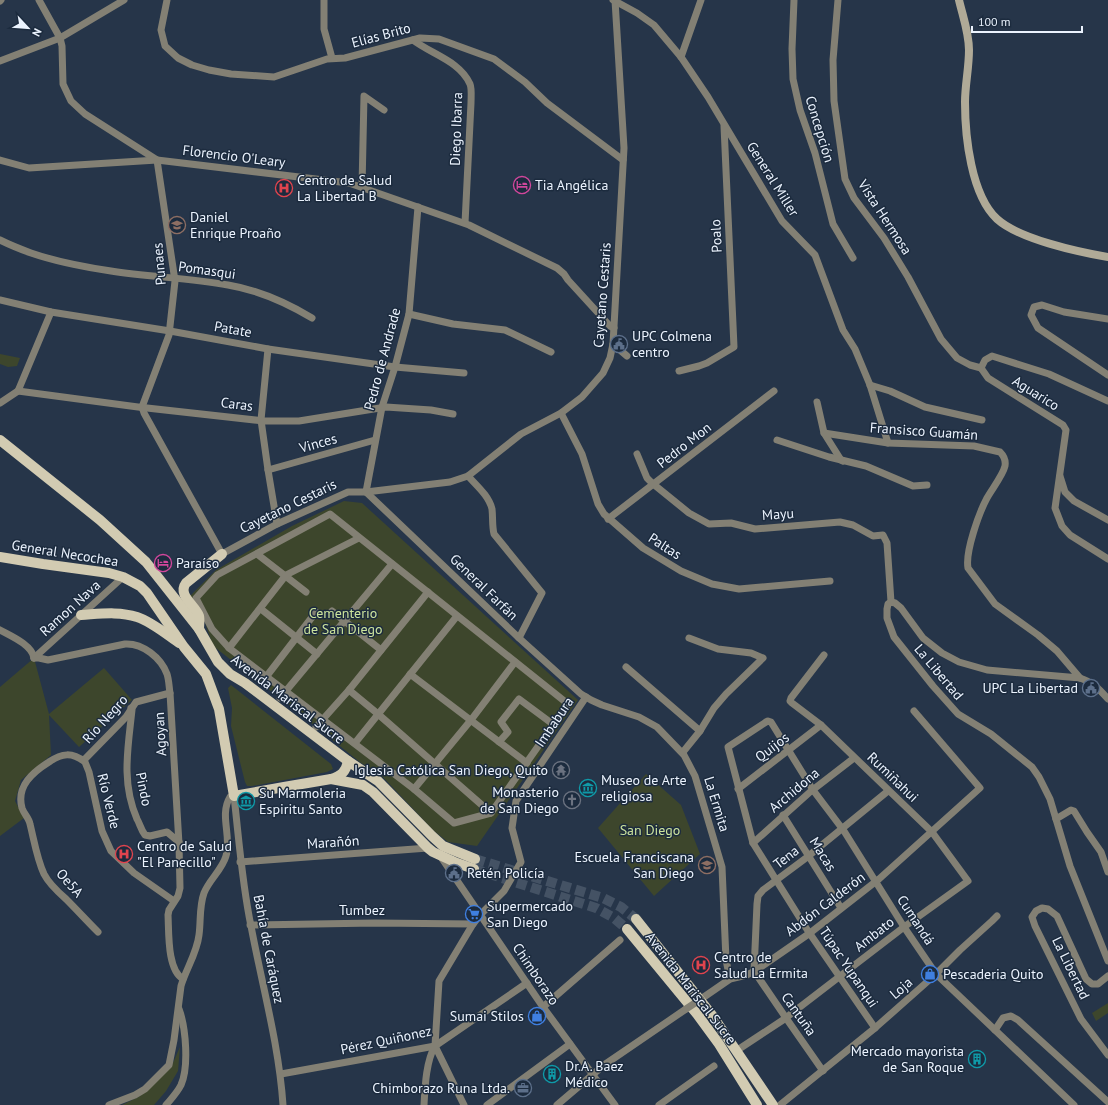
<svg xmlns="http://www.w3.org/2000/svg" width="1108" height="1105" font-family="'PT Sans',sans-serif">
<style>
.green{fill:#3d462c}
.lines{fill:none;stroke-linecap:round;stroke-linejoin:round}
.primary-tunnel{stroke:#445264;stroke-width:10;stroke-dasharray:10 5;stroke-linecap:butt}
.street{stroke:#838074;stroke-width:7}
.secondary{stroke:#b0aa97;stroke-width:8}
.primary{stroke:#d2cbb2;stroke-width:10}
.street-bridge{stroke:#838074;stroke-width:7}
.labels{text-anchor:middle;stroke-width:3;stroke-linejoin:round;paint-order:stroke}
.street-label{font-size:14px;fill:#ebf3fe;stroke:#1c2b3e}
.poi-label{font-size:14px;fill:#ebf3fe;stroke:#1c2b3e;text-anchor:start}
.park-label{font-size:14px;fill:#cce39c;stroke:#1c2b3e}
</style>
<rect width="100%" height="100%" fill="#263549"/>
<g class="green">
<path d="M 0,354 L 20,358 L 17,366 L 8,367 L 0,364 Z"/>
<path d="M 344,501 L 362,503 L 578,700 L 477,846 L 448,842 L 434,831 L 378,772 L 361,763 L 280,698 L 213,646 L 203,617 L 190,596 L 216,570 L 292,526 Z"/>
<path d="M 34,658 L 49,714 L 104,668 L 132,700 L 79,747 L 49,715 L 51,755 L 21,780 L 15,801 L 24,818 L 0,836 L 0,687 Z"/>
<path d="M 231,685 L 331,764 L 333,769 L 327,772 L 252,786 L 247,786 L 245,782 L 231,726 L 232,708 L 228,688 Z"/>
<path d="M 646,774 L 681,805 L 700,854 L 654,896 L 598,828 Z"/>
<path d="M 1108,1003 L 1108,1013 L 1096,1021 L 1092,1013 Z"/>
<path d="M 180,1047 L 178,1071 L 166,1091 L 154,1105 L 122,1105 L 140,1096 L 172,1065 Z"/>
</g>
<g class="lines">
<g class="primary-tunnel">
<path d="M 475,859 L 603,898 L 621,907 L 636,919"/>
<path d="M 474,869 L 596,908 L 614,918 L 627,929"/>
</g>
<g class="street">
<path d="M 39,0 L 60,38 L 62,46 L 63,84 L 71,101 L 85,114 L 157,160 L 175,281 L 169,335 L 142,407 L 144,413 L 222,554 L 277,524 L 348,492 L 366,492 L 450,482 L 468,476 L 521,434 L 561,413 L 582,397 L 603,373 L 610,358 L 613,344 L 624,148 L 615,0"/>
<path d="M 167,0 L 161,30 L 165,46 L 178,58 L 192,65 L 209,70 L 231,74 L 274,77 L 327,59 L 345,58 L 420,38 L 439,39 L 494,59 L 525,82 L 547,103 L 623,160"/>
<path d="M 324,0 L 324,29 L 332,58"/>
<path d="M 613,0 L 637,13 L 654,25 L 681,57 L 708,97 L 782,221 L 815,255 L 843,330 L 855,349 L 870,385 L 888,443"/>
<path d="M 794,0 L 792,49 L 793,79 L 800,110 L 815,153 L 833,224 L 853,258"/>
<path d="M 838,0 L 833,60 L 834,101 L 845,179 L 854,198 L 884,238 L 908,277 L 941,339 L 957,358 L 970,365 L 981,368"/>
<path d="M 0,1 L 1,0"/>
<path d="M 413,40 C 431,54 460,61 470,84 C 472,89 471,97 471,103 L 465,223"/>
<path d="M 681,57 L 701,0"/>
<path d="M 0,61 L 60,38 L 124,0"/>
<path d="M 0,160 L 29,168 L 157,160 L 349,183 L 469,225 L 557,268 L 564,274 L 568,280 L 610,326 L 614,328"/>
<path d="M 362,187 L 364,96 L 384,110"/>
<path d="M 0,240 C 10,245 20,249 31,253 C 57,262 84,267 111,271 C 150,277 189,278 228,285 C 258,290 287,303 312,318"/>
<path d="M 0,300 L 51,312 L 170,331 L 268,349 L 395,367 L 464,373"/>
<path d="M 409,314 L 453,324 L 505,330 L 551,352"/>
<path d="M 1108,319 L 1064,312 L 1042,305 L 1034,307 L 1031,315 L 1038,328 L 1108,375"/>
<path d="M 613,344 L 627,356"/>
<path d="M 268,349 L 261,420 L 268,470 L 277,524"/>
<path d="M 679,371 L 699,366 L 707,363 L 734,347 L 724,126"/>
<path d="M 870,385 L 890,391 L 925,407 L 982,420"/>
<path d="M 18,391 L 138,407 L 264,421 L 299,421 L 386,407 L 431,410 L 453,414"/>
<path d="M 1108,401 L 1049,374 L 992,356 L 985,360 L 981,368 L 988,378 L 1063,425 L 1066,430 L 1055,508 L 1062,526 L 1070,535 L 1108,559"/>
<path d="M 817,402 L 824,433 L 841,460 L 843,461"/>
<path d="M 0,403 L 18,391 L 51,312"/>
<path d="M 561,413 L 582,454 L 598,504 L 604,514 L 643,548 L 681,571 L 712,584 L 739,589 L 830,581"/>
<path d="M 824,433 L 888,443 L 974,446 L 1000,452 C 1004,456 1006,460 1005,466 C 1003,475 992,489 987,498 C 979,513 965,552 968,568 L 995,604 L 1038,635 L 1057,651 L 1080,678"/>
<path d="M 777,440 L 829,457 L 866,466 L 913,486 L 927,485"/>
<path d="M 637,454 L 647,478 L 652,483 L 689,513 L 709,524 L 731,523 L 755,529 L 840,522 L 853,525 L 873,536 L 883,535 L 887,543 L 891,602"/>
<path d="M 268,470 L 375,440"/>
<path d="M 468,476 C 477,486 489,496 492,509 C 493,518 492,526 494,534 L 542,593 L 519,638"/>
<path d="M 1060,476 L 1065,492 L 1074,501 L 1108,520"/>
<path d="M 366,492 L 519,638 L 581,694 L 591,700 L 602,705 L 639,717 L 657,727 L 684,755 L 695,776 L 722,867 L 726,960 L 730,979"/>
<path d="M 366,492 L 382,407 L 395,367 L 409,314 L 418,207"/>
<path d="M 330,514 L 568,704 L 491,813 L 454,823 L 414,789 L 229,648 L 212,629 L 196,598 L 217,575 Z"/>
<path d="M 608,519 L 774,391"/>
<path d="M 257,554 L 306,592"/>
<path d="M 891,602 L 888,604 L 887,609 L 887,618 L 894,637 L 933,686 L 958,714 L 991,734 L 1032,767 L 1039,777 L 1050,799 L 1070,866 L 1108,961"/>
<path d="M 891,602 L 895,603 L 901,608 L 923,638 L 942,653 L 959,662 L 987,670 L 1080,678 C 1093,682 1100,690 1108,699"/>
<path d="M 261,609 L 317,654"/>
<path d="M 332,611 L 381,650"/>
<path d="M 0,630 C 11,636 32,645 34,658"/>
<path d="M 229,648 L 286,575 L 359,538"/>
<path d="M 34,658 L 39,658 L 48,660 L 125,644 C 143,643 161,658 167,674 C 169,680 169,687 170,693 L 179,844 L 180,888 L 178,896 L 169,910 L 168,915 C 169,932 167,970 183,979"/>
<path d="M 34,658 L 123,577"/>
<path d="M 626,667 L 700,731"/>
<path d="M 410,674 L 527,763"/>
<path d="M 266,677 L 316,612"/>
<path d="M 349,690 L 378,714 L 491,813"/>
<path d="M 280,698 L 392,564"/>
<path d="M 131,708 L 132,710 C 128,748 121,782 137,819 C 140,824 141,830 145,835 L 150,836 L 167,832 L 179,842"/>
<path d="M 316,727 L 349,690 L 428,592"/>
<path d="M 499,742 L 508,732 L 501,722 L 519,699 L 554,725"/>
<path d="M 355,743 L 457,616"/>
<path d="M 683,752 L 700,731 L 714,708 L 726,694 L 763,658 L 751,653 L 718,649 L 689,638"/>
<path d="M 84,760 L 126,717 L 136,702 L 170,693"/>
<path d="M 414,789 L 471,720 L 515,662"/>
<path d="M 738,789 L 821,725"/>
<path d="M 783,815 L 841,908"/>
<path d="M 1056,819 L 1071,810 L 1074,811 L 1087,832 L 1101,852 L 1108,872"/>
<path d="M 753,843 L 810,792 L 854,758"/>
<path d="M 441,857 L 543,1007 L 615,1105"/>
<path d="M 240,862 L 428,848"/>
<path d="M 250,925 L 375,923 L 473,924"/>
<path d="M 98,932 C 87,921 77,910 66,899 C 58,892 49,884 44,874 C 37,859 34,840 30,824 C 29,818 24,814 22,808 C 16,786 33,772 49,762 C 62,753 72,752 85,762 L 89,772 L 102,831 L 111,851 L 134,873 L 174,901"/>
<path d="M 754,971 L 757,904 L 758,896 L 763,890 L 806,858 L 888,791"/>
<path d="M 754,971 L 786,1018 L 823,1071"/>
<path d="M 1108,976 L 1098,984 L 1092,984 L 1086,979 L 1057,916 L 1048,909 L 1042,908 L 1036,911 L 1032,917 L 1035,926 L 1081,1019 L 1108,1055"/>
<path d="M 701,999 L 730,979 L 747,975 L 758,969 L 810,933 L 879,879 L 980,788 L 914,711"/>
<path d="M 543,1007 L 620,940"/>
<path d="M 875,1028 L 808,931 L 753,843 L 728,747 L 766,722 L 768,721 L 771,722 L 813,790 L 844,831 L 904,927 L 936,974 L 1074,1105"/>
<path d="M 995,1030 L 1003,1018 L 1011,1016 L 1018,1020 L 1108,1102"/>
<path d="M 435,1046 L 464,1105"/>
<path d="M 739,1049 L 783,1020 L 904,927 L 968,881 L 932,832 L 821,725 L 792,703 L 790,701 L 791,698 L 824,655"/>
<path d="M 281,1074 L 435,1046 L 527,983"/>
<path d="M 109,1105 L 135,1095 L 145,1089 L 169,1065 L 174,1040 L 181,986 C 186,969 197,953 199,935 C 201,921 199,907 204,893 C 209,880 222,870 226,856 C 232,837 219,815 230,797 L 234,796 C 239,840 242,883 251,926 C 262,985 279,1045 283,1105"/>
<path d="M 166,1105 C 171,1099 177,1093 181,1085 C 189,1067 186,1028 179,1009"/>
<path d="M 424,1105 C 425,1087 426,1061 435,1046 L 439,981 L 473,924 L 480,915 L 504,891 L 521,862 L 512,828 L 516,801 L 586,697"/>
<path d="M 487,1105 L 570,1044"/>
<path d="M 557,1105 L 604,1065 L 686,1009"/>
<path d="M 659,1105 L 714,1066"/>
<path d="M 780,1105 L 875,1028 L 936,974 L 960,950 L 992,921 L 997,916"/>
</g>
<path class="secondary" d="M 959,0 C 963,17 969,33 969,50 C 969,68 965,85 965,102 C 965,136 971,195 997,219 C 1019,239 1078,252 1108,257"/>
<g class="primary">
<path d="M 0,440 L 100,520 L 146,562 L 199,629 L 218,662 L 230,674 L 245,683 L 348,761 L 378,781 L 432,836 L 443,846 L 475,859"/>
<path d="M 0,557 L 43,564 L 109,573 L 123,577 L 140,586 L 147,593 L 184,647 L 206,674 L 219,709 L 234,796 L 284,787 L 331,779 L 363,785 L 373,792 L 428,848 L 433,852 L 457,863 L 474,869"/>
<path d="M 81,615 C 99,614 119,611 137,617 C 152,622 166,634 179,643"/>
<path d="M 199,629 C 199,625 200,620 199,616 C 195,605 177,595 186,583 L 222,554"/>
<path d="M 331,779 C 341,776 346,772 348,761"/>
<path d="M 636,919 L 712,1015 L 773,1105"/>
<path d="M 627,929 L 697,1014 L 719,1044 L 757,1105"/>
</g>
<path class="street-bridge" d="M 686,1009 L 701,999"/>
</g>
<defs>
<g id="hotel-ring" transform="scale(0.9)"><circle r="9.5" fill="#1c2b3e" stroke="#d1479c" stroke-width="1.5"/><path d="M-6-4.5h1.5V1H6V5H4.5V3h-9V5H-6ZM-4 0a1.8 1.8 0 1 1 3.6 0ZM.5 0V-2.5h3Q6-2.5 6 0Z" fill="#d1479c"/></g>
<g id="hospital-ring" transform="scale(0.9)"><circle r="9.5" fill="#1c2b3e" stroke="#e0444e" stroke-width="1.5"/><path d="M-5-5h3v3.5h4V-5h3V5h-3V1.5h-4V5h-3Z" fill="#e0444e"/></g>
<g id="school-ring" transform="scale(0.9)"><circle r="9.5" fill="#1c2b3e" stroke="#8d6e63" stroke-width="1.5"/><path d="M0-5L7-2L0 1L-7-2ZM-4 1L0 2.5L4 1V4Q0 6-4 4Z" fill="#8d6e63"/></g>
<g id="civic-ring" transform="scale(0.9)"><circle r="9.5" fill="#1c2b3e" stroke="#5c6f8a" stroke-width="1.5"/><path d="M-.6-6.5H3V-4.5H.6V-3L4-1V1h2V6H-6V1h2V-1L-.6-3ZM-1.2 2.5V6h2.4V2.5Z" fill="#5c6f8a"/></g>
<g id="temple-ring" transform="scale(0.9)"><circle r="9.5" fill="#1c2b3e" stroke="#6b7280" stroke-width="1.5"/><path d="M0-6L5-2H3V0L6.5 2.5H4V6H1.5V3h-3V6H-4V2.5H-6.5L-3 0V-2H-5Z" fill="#6b7280"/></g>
<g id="museum-ring" transform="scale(0.9)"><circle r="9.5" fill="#1c2b3e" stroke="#0f9aa8" stroke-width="1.5"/><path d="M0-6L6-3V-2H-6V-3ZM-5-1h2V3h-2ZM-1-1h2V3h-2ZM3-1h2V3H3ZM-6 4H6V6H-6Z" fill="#0f9aa8"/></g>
<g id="church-ring" transform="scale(0.9)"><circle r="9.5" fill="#1c2b3e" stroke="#6b7280" stroke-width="1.5"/><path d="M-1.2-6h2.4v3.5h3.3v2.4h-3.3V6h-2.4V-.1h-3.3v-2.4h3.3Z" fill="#6b7280"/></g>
<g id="supermarket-ring" transform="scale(0.9)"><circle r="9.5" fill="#1c2b3e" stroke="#3f7fe0" stroke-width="1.5"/><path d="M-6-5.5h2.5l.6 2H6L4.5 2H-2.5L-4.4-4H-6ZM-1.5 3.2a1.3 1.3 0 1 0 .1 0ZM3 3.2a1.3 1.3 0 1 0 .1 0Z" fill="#3f7fe0"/></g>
<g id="shop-ring" transform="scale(0.9)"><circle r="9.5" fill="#1c2b3e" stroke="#3f7fe0" stroke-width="1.5"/><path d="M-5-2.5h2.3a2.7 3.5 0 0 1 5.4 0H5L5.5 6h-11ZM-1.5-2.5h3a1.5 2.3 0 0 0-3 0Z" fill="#3f7fe0"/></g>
<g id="building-ring" transform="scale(0.9)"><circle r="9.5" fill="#1c2b3e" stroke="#0f9aa8" stroke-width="1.5"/><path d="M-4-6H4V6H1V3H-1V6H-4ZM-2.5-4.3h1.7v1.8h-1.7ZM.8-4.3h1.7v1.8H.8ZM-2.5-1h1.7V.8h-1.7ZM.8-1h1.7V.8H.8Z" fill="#0f9aa8"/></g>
<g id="office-ring" transform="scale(0.9)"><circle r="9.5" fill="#1c2b3e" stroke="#5c6f8a" stroke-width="1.5"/><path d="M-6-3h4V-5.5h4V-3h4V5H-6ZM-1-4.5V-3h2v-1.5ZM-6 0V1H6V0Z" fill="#5c6f8a"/></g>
</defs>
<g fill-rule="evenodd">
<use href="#hotel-ring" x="522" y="185"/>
<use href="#hospital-ring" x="284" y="188"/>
<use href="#school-ring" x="177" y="225"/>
<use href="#civic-ring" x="619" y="344"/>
<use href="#hotel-ring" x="163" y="563"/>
<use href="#civic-ring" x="1091" y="688"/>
<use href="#temple-ring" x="561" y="770"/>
<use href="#museum-ring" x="588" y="788"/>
<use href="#church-ring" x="572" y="800"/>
<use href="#museum-ring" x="246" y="801"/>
<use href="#hospital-ring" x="124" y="854"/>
<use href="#school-ring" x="707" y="865"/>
<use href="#civic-ring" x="454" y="873"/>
<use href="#supermarket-ring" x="474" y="914"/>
<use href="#hospital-ring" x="701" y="965"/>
<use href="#shop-ring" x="930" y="974"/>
<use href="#shop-ring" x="537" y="1016"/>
<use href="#building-ring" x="977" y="1059"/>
<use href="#building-ring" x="552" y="1074"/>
<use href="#office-ring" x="523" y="1088"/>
</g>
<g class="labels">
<g class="street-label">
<text transform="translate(381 35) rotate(-15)" y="5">Elías Brito</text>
<text transform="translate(456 129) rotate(-88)" y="5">Diego Ibarra</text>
<text transform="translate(820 129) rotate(73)" y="5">Concepción</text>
<text transform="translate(234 156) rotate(7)" y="5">Florencio O'Leary</text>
<text transform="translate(773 179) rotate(58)" y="5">General Miller</text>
<text transform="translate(885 217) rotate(57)" y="5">Vista Hermosa</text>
<text transform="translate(716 236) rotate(-93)" y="5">Poalo</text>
<text transform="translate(159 264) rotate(-95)" y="5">Punaes</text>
<text transform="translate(207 270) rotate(8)" y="5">Pomasqui</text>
<text transform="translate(602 295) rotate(-86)" y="5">Cayetano Cestaris</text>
<text transform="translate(233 329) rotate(10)" y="5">Patate</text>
<text transform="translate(382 359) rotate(-75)" y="5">Pedro de Andrade</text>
<text transform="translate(1036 393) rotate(32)" y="5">Aguarico</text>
<text transform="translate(237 404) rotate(7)" y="5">Caras</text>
<text transform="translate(924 431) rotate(4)" y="5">Fransisco Guamán</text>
<text transform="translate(318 443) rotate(-16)" y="5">Vinces</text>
<text transform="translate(684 445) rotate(-38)" y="5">Pedro Mon</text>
<text transform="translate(288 506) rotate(-26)" y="5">Cayetano Cestaris</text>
<text transform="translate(778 514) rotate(-4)" y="5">Mayu</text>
<text transform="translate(665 546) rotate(33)" y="5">Paltas</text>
<text transform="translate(65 553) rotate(9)" y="5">General Necochea</text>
<text transform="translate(484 587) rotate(44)" y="5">General Farfán</text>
<text transform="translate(70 608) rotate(-42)" y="5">Ramon Nava</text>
<text transform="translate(939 672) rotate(50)" y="5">La Libertad</text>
<text transform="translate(288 699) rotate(37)" y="5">Avenida Mariscal Sucre</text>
<text transform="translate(105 719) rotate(-48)" y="5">Río Negro</text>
<text transform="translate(554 722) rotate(-56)" y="5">Imbabura</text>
<text transform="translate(160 734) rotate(-93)" y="5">Agoyan</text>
<text transform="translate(772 747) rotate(-37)" y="5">Quijos</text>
<text transform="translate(893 777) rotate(44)" y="5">Rumiñahui</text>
<text transform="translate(144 789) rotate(79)" y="5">Pindo</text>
<text transform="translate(794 790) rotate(-40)" y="5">Archidona</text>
<text transform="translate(109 801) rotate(76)" y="5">Río Verde</text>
<text transform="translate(717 804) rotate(73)" y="5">La Ermita</text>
<text transform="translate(333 842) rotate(-4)" y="5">Marañón</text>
<text transform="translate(823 854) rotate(58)" y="5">Macas</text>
<text transform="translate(786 857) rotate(-38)" y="5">Tena</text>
<text transform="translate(70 883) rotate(49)" y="5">Oe5A</text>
<text transform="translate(825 904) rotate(-37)" y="5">Abdón Calderón</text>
<text x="362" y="915">Tumbez</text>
<text transform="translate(916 920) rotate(57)" y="5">Cumandá</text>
<text transform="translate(874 934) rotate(-38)" y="5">Ambato</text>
<text transform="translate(269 949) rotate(79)" y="5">Bahía de Caráquez</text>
<text transform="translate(849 967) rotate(56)" y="5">Túpac Yupanqui</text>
<text transform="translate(1071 968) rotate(64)" y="5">La Libertad</text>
<text transform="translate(536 974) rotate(56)" y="5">Chimborazo</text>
<text transform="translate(691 988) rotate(52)" y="5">Avenida Mariscal Sucre</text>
<text transform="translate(901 988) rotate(-41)" y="5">Loja</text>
<text transform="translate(799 1014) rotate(55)" y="5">Cantuña</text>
<text transform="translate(386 1040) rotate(-12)" y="5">Pérez Quiñonez</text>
</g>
<g class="poi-label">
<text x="297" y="185">Centro de Salud<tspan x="297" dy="16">La Libertad B</tspan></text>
<text x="535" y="190">Tia Angélica</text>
<text x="190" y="222">Daniel<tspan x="190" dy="16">Enrique Proaño</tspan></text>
<text x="632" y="341">UPC Colmena<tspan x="632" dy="16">centro</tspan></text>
<text x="176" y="568">Paraíso</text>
<text x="1078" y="693" text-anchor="end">UPC La Libertad</text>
<text x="548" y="775" text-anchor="end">Iglesia Católica San Diego, Quito</text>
<text x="601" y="785">Museo de Arte<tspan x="601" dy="16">religiosa</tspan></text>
<text x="559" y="797" text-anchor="end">Monasterio<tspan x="559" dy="16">de San Diego</tspan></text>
<text x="259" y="798">Su Marmoleria<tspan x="259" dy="16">Espiritu Santo</tspan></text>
<text x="137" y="851">Centro de Salud<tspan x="137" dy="16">"El Panecillo"</tspan></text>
<text x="694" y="862" text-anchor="end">Escuela Franciscana<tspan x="694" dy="16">San Diego</tspan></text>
<text x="467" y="878">Retén Policía</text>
<text x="487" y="911">Supermercado<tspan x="487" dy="16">San Diego</tspan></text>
<text x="714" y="962">Centro de<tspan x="714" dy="16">Salud La Ermita</tspan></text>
<text x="943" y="979">Pescaderia Quito</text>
<text x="524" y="1021" text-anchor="end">Sumai Stilos</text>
<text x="964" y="1056" text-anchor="end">Mercado mayorista<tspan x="964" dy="16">de San Roque</tspan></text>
<text x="565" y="1071">Dr.A. Baez<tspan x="565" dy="16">Médico</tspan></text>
<text x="510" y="1093" text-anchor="end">Chimborazo Runa Ltda.</text>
</g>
<g class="park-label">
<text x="343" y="618">Cementerio<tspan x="343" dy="16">de San Diego</tspan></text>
<text x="650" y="835">San Diego</text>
</g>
</g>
<g transform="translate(28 28) rotate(116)" stroke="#1c2b3e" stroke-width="3" paint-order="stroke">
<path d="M0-3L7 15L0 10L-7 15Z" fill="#ebf3fe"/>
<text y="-6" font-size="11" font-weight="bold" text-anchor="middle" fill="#ebf3fe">N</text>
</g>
<path d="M972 26v6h110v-6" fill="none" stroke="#ebf3fe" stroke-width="2"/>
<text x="978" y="26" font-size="12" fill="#ebf3fe" stroke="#1c2b3e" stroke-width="3" paint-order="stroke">100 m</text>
</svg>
